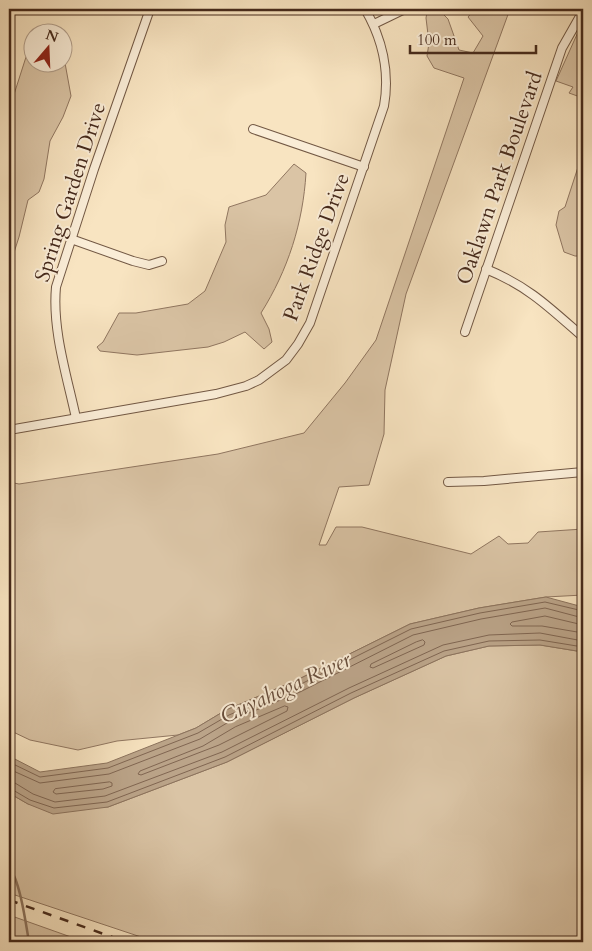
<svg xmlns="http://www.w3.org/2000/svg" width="592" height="951" font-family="Cardo,serif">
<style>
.green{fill:#dac4a5;stroke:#907660}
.water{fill:#bba489;stroke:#8c735d}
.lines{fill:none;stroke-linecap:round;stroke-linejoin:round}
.shore{stroke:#806652;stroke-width:1}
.stream{stroke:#8c735d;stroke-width:2.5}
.minor-casing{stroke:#725844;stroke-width:10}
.minor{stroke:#faedd7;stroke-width:8}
.rail{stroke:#45291b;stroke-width:2.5;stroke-dasharray:9 9;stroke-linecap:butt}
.labels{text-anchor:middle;stroke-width:4;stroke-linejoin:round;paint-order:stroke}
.street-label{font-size:21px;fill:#45291b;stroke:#faedd7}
.water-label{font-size:22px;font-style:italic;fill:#684e3c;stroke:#faedd7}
</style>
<rect width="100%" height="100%" fill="#f8e4c1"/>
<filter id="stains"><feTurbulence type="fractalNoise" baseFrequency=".004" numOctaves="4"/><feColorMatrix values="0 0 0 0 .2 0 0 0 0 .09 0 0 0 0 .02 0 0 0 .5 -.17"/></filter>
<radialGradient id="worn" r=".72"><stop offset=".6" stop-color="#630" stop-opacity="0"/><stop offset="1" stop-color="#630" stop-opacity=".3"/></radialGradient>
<g class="green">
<path d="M 475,9 L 510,9 L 406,294 L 385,390 L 384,434 L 369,485 L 339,487 L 319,545 L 326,545 L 336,527 L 362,527 L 471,554 L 499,536 L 508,544 L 528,543 L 538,532 L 583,529 L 583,595 L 546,597 L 479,608 L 410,624 L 295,681 L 226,710 L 196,728 L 178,735 L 117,741 L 78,750 L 30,740 L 9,730 L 9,482 L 19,484 L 218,454 L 304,433 L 345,383 L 376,340 L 464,78 L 434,68 L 427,56 L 429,43 L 426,18 L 427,12 L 439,10 L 448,19 L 459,50 L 473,53 L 483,36 L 468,17 Z"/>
<path d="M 583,21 L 583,98 L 569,93 L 573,87 L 556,81 Z"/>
<path d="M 32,49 L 32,62 L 62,62 L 63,52 L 71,96 L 63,117 L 50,141 L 44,179 L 39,192 L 28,200 L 19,237 L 9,268 L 9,110 L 26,57 Z"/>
<path d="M 583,147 L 583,256 L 575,256 L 564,252 L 556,225 L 559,211 L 565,207 L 581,158 Z"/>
<path d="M 294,164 L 306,173 C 303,223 288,270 261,313 L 269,329 L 272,342 L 264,349 L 245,332 L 224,342 L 208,347 L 137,355 L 100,351 L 97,347 L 103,342 L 119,313 L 136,313 L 188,304 L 205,291 L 226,242 L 225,225 L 229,207 L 266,195 Z"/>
<path d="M 540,645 L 583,652 L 583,942 L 156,942 L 9,893 L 9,793 L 28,804 L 108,807 L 227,762 L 354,698 L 446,656 L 489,646 Z"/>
<path d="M 9,915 L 85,942 L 9,942 Z"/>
</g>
<path class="water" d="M 546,597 L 583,607 L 583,652 L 540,645 L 489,646 L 446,656 L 354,698 L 227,762 L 108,807 L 53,814 L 28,804 L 9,793 L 9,756 L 40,772 L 107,763 L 196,728 L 226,710 L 295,681 L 410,624 L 479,608 Z"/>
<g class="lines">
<g class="shore">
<path d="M 583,625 L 545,616 L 512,622 L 510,624 L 512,626 L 542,626 L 583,633"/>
<path d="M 423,640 L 425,642 L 424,645 L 373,668 L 370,667 L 371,664 L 416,642 Z"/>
<path d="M 285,706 L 288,707 L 287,711 L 219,745 L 141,775 L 138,774 L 140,771 L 203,746 L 235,727 Z"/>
<path d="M 9,762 L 40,777 L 108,768 L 198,733 L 229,715 L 297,686 L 411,629 L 480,613 L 545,602 L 583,611"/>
<path d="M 9,769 L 40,783 L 109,774 L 200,739 L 232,720 L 300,692 L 413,635 L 481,619 L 545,608 L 583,618"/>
<path d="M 110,782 L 112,783 L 112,786 L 103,789 L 56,794 L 53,792 L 55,789 Z"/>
<path d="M 9,783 L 15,783 L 33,794 L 55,802 L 105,796 L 222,752 L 349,688 L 443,645 L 489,635 L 540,633 L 583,641"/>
<path d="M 9,789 L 13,790 L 30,800 L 54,808 L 107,802 L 225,757 L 351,693 L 444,651 L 489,641 L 540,640 L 583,647"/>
</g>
<path class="stream" d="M 9,868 C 20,879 26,925 29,942"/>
<g class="minor-casing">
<g id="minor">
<path d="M 374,24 L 405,9"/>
<path d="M 253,129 L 364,167"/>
<path d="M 71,239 L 133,261 L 149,265 L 162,261"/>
<path d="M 486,269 C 528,286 550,308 583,337"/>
<path d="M 465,332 L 562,48 L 583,11"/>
<path d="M 76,418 C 67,376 52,330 56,287 L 94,169 L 150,9"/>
<path d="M 9,430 L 216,394 L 246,386 L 259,380 L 286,360 L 298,344 L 310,323 L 384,106 C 390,72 382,38 365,9"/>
<path d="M 448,482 L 484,481 L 583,472"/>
</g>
</g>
<use href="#minor" class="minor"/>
<path class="rail" d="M 9,900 L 126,942"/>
</g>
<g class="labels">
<g class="street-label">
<text transform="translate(499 178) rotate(-71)" y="7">Oaklawn Park Boulevard</text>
<text transform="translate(70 192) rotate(-72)" y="7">Spring Garden Drive</text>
<text transform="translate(316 247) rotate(-70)" y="7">Park Ridge Drive</text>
</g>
<g class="water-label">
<text transform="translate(285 687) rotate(-25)" y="8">Cuyahoga River</text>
</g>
</g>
<rect width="592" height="951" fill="none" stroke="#f8e4c1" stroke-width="30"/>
<rect x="10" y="10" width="572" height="931" fill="none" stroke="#45291b" stroke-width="2.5"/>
<rect x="15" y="15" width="562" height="921" fill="none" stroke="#45291b"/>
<g transform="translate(48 48) rotate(19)"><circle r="24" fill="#faedd7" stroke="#b29f8c"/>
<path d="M0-4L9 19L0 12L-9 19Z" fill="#8f2418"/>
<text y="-8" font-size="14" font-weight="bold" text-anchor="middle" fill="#45291b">N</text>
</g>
<path d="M410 45v8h126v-8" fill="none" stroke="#45291b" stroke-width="2.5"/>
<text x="417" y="45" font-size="15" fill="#45291b" stroke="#faedd7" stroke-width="4" paint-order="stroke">100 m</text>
<rect width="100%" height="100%" filter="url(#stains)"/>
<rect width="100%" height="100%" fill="url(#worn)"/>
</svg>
